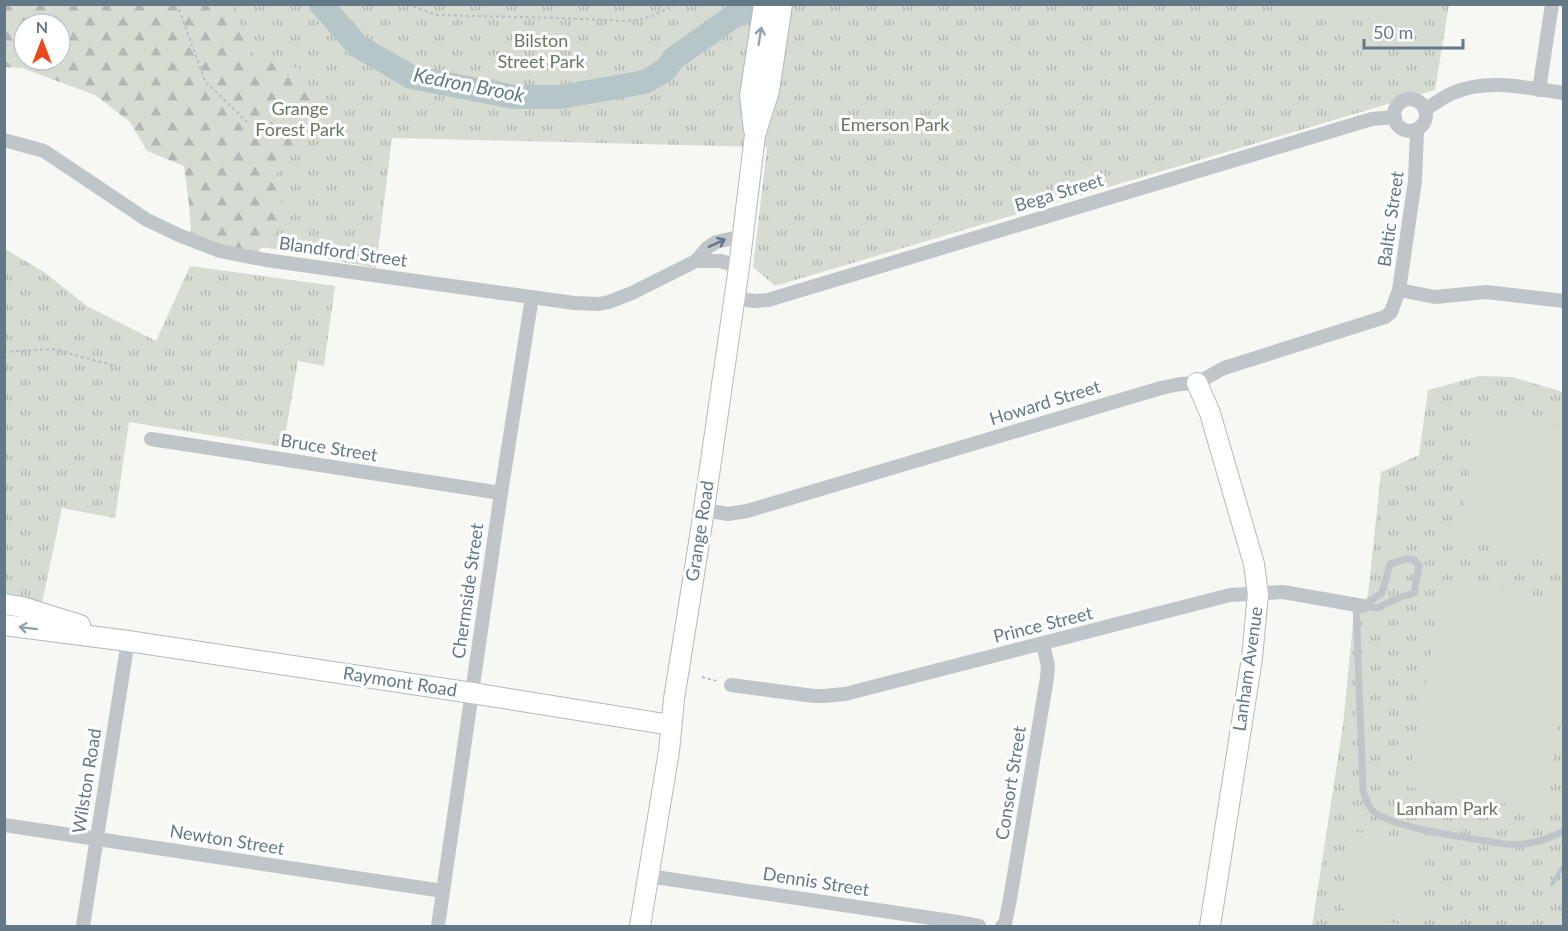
<svg xmlns="http://www.w3.org/2000/svg" width="1568" height="931" font-family="Lato,sans-serif">
<style>
.grass{fill:url(#grass-tufts);fill-rule:evenodd}
.forest{fill:url(#forest-firs);fill-rule:evenodd}
.garden{fill:#d7dcd3}
.lines{fill:none;stroke-linecap:round;stroke-linejoin:round}
.stream{stroke:#b6c5c8;stroke-width:4}
.river{stroke:#b6c5c8;stroke-width:24}
.secondary-casing{stroke:#b2b9be;stroke-width:22}
.path{stroke:#b8bcbf;stroke-width:2;stroke-dasharray:3 3;stroke-linecap:butt}
.lane{stroke:#c0c5c9;stroke-width:7}
.street{stroke:#c0c5c9;stroke-width:14}
.secondary{stroke:#fff;stroke-width:20}
.oneway{stroke:#92a1ab}
.oneway2{stroke:#647987}
.labels{text-anchor:middle;stroke-width:6;stroke-linejoin:round;paint-order:stroke}
.park-label{font-size:18px;fill:#667860;stroke:#fff}
.street-label{font-size:18px;fill:#647987;stroke:#fff}
.water-label{font-size:20px;font-style:italic;fill:#607b83;stroke:#fff}
</style>
<defs>
<pattern id="grass-tufts" width="24" height="20" patternUnits="userSpaceOnUse" patternTransform="scale(1.5)"><rect width="24" height="20" fill="#d7dcd3"/><path d="M3 7l-1-3M5 7V3M7 7l1-3M15 17l-1-3M17 17v-4M19 17l1-3" fill="none" stroke="#b2b7b1"/></pattern>
<pattern id="forest-firs" width="22" height="20" patternUnits="userSpaceOnUse" patternTransform="scale(1.5)"><rect width="22" height="20" fill="#d7dcd3"/><path d="M5 1l3.5 6h-7zM16 11l3.5 6h-7z" fill="#b2b7b1"/></pattern>
</defs>
<rect width="100%" height="100%" fill="#f7f7f4"/>
<g class="grass">
<path d="M 5,4 L 1449,5 L 1435,90 L 775,286 L 753,267 L 767,147 L 392,138 L 376,268 L 205,236 L 213,156 L 120,101 L 5,57 ZM 24,24 L 60,24 L 60,60 L 24,60 Z"/>
<path d="M 5,249 L 44,272 L 87,306 L 156,341 L 190,266 L 335,286 L 324,366 L 298,361 L 283,447 L 129,422 L 115,518 L 62,508 L 42,603 L 5,593 Z"/>
<path d="M 1479,376 L 1512,377 L 1563,392 L 1563,926 L 1312,926 L 1343,725 L 1353,623 L 1368,595 L 1381,472 L 1419,455 L 1428,390 Z"/>
</g>
<path class="forest" d="M 4,5 L 235,5 L 238,18 L 255,60 L 299,68 L 316,99 L 318,135 L 296,146 L 275,176 L 286,221 L 257,253 L 225,246 L 191,233 L 189,204 L 184,166 L 147,151 L 130,122 L 95,95 L 22,68 L 5,67 ZM 24,24 L 60,24 L 60,60 L 24,60 Z"/>
<g class="garden">
<path d="M 1268,5 L 1268,4 L 1422,5 L 1418,29 L 1268,6 Z"/>
<path d="M 1481,412 L 1563,427 L 1563,559 L 1457,540 Z"/>
<path d="M 1444,580 L 1563,601 L 1563,702 L 1544,810 L 1407,787 Z"/>
<path d="M 1352,831 L 1428,843 L 1416,919 L 1340,908 Z"/>
<path d="M 1339,915 L 1415,926 L 1338,926 Z"/>
</g>
<g class="lines">
<path class="stream" d="M 1552,884 L 1564,865"/>
<path class="river" d="M 321,4 L 358,46 L 411,77 L 514,97 L 560,97 L 645,82 L 665,70 L 673,59 L 731,18 L 761,4"/>
<g class="secondary-casing">
<g id="secondary">
<path d="M 754,130 L 750,96 L 764,4"/>
<path d="M 1197,383 L 1210,413 L 1254,564 L 1258,594 L 1252,658 L 1210,926"/>
<path d="M 4,604 L 22,607 L 80,625"/>
<path d="M 4,625 L 128,641 L 472,693 L 671,725"/>
<path d="M 640,926 L 669,751 L 674,699 L 701,530 L 739,267 L 755,135 L 769,91 L 782,4"/>
</g>
</g>
<g class="path">
<path d="M 177,4 L 205,81 L 249,124"/>
<path d="M 408,4 L 436,15 L 560,18 L 626,21 L 638,20 L 652,16 L 677,4"/>
<path d="M 4,352 L 53,349 L 116,366"/>
<path d="M 702,677 L 717,681"/>
<path d="M 1564,896 L 1561,912 L 1564,918"/>
</g>
<g class="lane">
<path d="M 1406,559 L 1414,560 L 1419,565 L 1414,593 L 1395,599 L 1378,608 L 1363,606 L 1382,593 L 1390,564 Z"/>
<path d="M 1356,605 L 1363,790 C 1365,798 1367,805 1373,811 C 1393,829 1476,839 1505,844 C 1527,846 1544,841 1564,831"/>
</g>
<g class="street">
<path d="M 1539,90 L 1552,4"/>
<circle cx="1410" cy="115" r="16"/>
<path d="M 1425,110 C 1434,104 1443,97 1453,93 C 1487,78 1528,88 1564,93"/>
<path d="M 4,140 L 44,151 L 147,220 L 181,236 L 220,251 L 266,260 L 574,303 L 599,304 L 609,302 L 632,293 L 696,261 L 707,248 L 716,242 L 743,236"/>
<path d="M 696,261 L 721,261 L 739,267"/>
<path d="M 1399,290 L 1435,297 L 1486,292 L 1564,301"/>
<path d="M 735,298 L 754,301 L 768,300 L 1285,145 L 1372,119 L 1395,117"/>
<path d="M 151,439 L 501,493"/>
<path d="M 704,510 L 728,514 L 747,511 L 1161,388 L 1180,384 L 1197,383 L 1224,368 L 1385,317 L 1391,312 L 1399,290 L 1415,181 L 1417,130"/>
<path d="M 731,685 L 814,696 L 824,696 L 845,694 L 1230,595 L 1283,592 L 1363,606"/>
<path d="M 4,825 L 443,891"/>
<path d="M 648,876 L 958,922 L 979,926"/>
<path d="M 83,926 L 128,641"/>
<path d="M 438,926 L 501,493 L 532,297"/>
<path d="M 1002,926 L 1005,924 L 1010,899 L 1047,678 L 1048,666 L 1043,644"/>
</g>
<use href="#secondary" class="secondary"/>
</g>
<defs><path id="oneway-shaft" d="M-6 0H5M1.5-3L5.5 0L1.5 3" fill="none" stroke-width="1.6" stroke-linecap="round" stroke-linejoin="round" transform="scale(1.5)"/></defs>
<g class="oneway">
<use href="#oneway-shaft" transform="translate(760 36) rotate(-81)"/>
<use href="#oneway-shaft" transform="translate(28 628) rotate(-173)"/>
</g>
<use class="oneway2" href="#oneway-shaft" transform="translate(717 243) rotate(-25)"/>
<g class="labels">
<g class="park-label">
<text x="541" y="47">Bilston<tspan x="541" dy="21">Street Park</tspan></text>
<text x="300" y="115">Grange<tspan x="300" dy="21">Forest Park</tspan></text>
<text x="895" y="131">Emerson Park</text>
<text x="1447" y="815">Lanham Park</text>
</g>
<g class="street-label">
<text transform="translate(1059 193) rotate(-17)" y="6">Bega Street</text>
<text transform="translate(1391 219) rotate(-82)" y="6">Baltic Street</text>
<text transform="translate(343 252) rotate(8)" y="6">Blandford Street</text>
<text transform="translate(1045 403) rotate(-17)" y="6">Howard Street</text>
<text transform="translate(329 448) rotate(9)" y="6">Bruce Street</text>
<text transform="translate(700 531) rotate(-81)" y="6">Grange Road</text>
<text transform="translate(468 591) rotate(-82)" y="6">Chermside Street</text>
<text transform="translate(1043 625) rotate(-14)" y="6">Prince Street</text>
<text transform="translate(1248 669) rotate(-82)" y="6">Lanham Avenue</text>
<text transform="translate(400 682) rotate(9)" y="6">Raymont Road</text>
<text transform="translate(87 781) rotate(-81)" y="6">Wilston Road</text>
<text transform="translate(1011 783) rotate(-81)" y="6">Consort Street</text>
<text transform="translate(227 840) rotate(9)" y="6">Newton Street</text>
<text transform="translate(816 882) rotate(9)" y="6">Dennis Street</text>
</g>
<g class="water-label">
<text transform="translate(469 85) rotate(11)" y="7">Kedron Brook</text>
</g>
</g>
<rect width="1568" height="931" fill="none" stroke="#647987" stroke-width="12"/>
<g transform="translate(42 42)"><circle r="28" fill="#ffffff" stroke="#c1c9cf" stroke-width="1.5"/>
<path d="M0-4.5L10 22L0 15L-10 22Z" fill="#ed471e"/>
<text y="-9" font-size="16" font-weight="bold" text-anchor="middle" fill="#647987">N</text>
</g>
<path d="M1364 39v9h99v-9" fill="none" stroke="#647987" stroke-width="3"/>
<text x="1373" y="39" font-size="18" fill="#647987" stroke="#ffffff" stroke-width="4.5" paint-order="stroke">50 m</text>
</svg>
